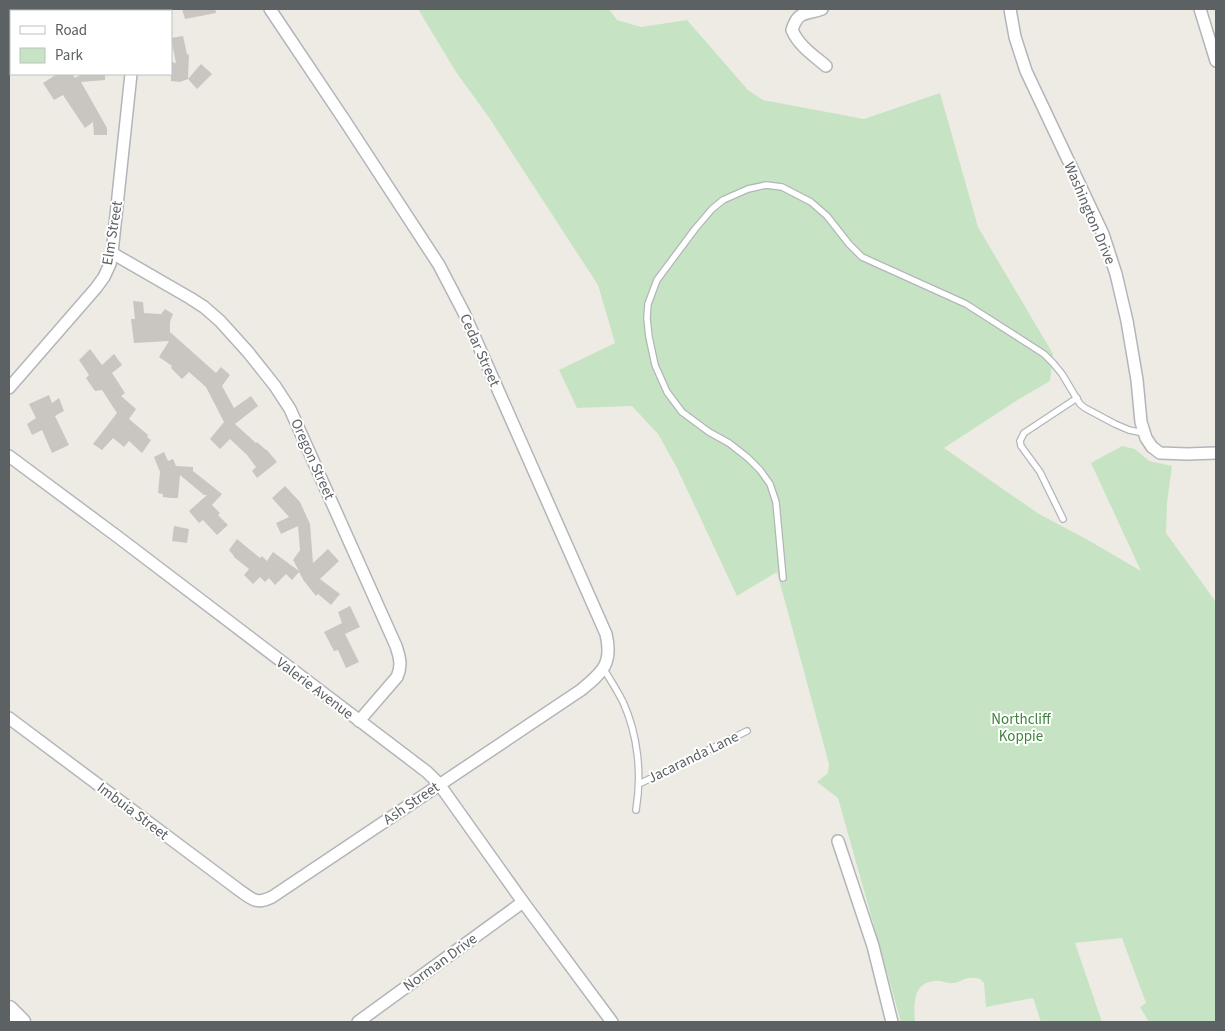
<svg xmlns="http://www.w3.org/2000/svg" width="1225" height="1031" font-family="'Source Sans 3',sans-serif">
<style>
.green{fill:#c6e4c3}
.building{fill:#c9c6c1}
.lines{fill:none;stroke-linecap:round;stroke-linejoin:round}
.lane-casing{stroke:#b2b5b9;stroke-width:8}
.street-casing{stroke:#b2b5b9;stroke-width:14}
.secondary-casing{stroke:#b1b5b9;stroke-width:19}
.lane{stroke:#fff;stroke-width:5.5}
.street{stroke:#fff;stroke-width:11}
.secondary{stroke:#fff;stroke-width:16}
.labels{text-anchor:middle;stroke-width:4;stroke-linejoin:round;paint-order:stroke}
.street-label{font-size:15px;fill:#5c6164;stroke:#fff}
.park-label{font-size:15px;fill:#3e843b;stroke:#fff}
</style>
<rect width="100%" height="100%" fill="#eeebe5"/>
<path class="green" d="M 418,9 L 609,9 L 617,20 L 641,27 L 687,20 L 748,90 L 763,100 L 864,119 L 940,93 L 978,227 L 1053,354 L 1050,381 L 1019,399 L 944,448 L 1039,514 L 1088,540 L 1141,571 L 1091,463 L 1122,446 L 1135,449 L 1149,461 L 1172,466 L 1167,503 L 1166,533 L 1216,602 L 1216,1022 L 1149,1022 L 1140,1007 L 1146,1003 L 1122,938 L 1075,943 L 1102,1022 L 1041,1022 L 1033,998 L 986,1007 L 984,983 L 980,979 C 975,978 970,977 965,979 C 961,980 958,983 954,983 C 947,984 941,980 934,981 C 912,983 914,1007 915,1022 L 901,1022 L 838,798 L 817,782 L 828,773 L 829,764 L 777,572 L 737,596 L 676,466 L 658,434 L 632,406 L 577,408 L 559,370 L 615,343 L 598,285 L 490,119 L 456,72 Z"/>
<g class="building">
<path d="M 182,9 L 215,9 L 216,13 L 185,19 Z"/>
<path d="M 183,36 L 187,54 L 189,55 L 188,79 L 201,64 L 212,74 L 197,89 L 188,79 L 180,82 L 171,81 L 171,62 L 176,63 L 171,38 Z"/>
<path d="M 57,74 L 72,74 L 75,78 L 82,74 L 105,74 L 105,80 L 81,82 L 107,128 L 107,135 L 94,135 L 93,122 L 85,128 L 63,95 L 54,100 L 43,83 Z"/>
<path d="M 133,301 L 143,302 L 144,313 L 161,314 L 165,309 L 173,314 L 170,322 L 170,332 L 216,373 L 221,367 L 230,375 L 222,386 L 234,408 L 251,396 L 258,406 L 235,424 L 256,443 L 257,442 L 266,450 L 267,450 L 277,462 L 257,478 L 252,471 L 256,467 L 247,455 L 230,439 L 220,449 L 210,439 L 224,422 L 206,387 L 189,372 L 182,379 L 171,368 L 172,366 L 159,357 L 169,341 L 134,343 L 131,319 L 135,319 Z"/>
<path d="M 90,349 L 102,365 L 114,354 L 122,365 L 112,373 L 125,393 L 121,396 L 136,409 L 129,419 L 148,435 L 147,437 L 151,440 L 142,453 L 129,441 L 124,447 L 113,438 L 102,450 L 93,444 L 117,413 L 102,390 L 95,391 L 86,378 L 89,375 L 79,360 Z"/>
<path d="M 49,395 L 52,403 L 59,398 L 64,411 L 55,416 L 69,445 L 52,453 L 42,430 L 32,435 L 27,424 L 36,418 L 29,404 Z"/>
<path d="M 164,452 L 168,461 L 173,459 L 176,466 L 193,467 L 193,471 L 222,494 L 212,505 L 220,513 L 218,515 L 228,525 L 217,535 L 203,520 L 199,523 L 189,511 L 207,495 L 204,495 L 180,475 L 178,498 L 171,498 L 163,497 L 163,494 L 158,493 L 160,472 L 154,457 Z"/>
<path d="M 285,486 L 300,502 L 310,524 L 313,563 L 328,549 L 339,561 L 320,579 L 340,594 L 331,605 L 318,594 L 316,596 L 304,581 L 299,572 L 292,580 L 286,574 L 275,585 L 269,578 L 265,582 L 260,577 L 253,584 L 244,575 L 249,569 L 234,557 L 234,556 L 229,550 L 237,539 L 260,558 L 262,556 L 267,561 L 273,552 L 299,571 L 293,560 L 300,550 L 298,526 L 281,534 L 276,523 L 289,517 L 272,498 Z"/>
<path d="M 174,526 L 189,529 L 187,543 L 172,541 Z"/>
<path d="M 350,606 L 360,627 L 345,634 L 359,662 L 346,668 L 338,650 L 334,651 L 324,632 L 342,623 L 338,612 Z"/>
</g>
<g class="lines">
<g class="lane-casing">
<g id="lane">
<path d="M 1063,519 L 1040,472 L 1021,446 L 1020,441 L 1024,433 L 1077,398"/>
<path d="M 783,578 L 776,502 L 770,484 L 760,470 L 748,458 L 729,443 L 709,432 L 682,412 L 667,392 L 655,365 L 649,337 L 647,318 L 648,304 L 657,280 L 695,229 L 712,209 L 723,200 L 748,189 L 766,185 L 782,187 L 811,202 L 827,216 L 849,244 L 862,257 L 966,304 L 1044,354 L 1053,363 L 1062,374 L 1080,404 L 1085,408 L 1115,424 L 1129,430 L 1144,433"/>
<path d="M 603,668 C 610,679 617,690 623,702 C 638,735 642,774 636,810"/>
<path d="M 639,784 L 747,731"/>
</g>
</g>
<g class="street-casing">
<g id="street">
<path d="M 822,9 C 806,15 798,10 792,30 C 799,46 813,55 826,66"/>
<path d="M 1010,9 L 1015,37 L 1026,71 L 1103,234 L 1116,274 L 1127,321 L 1137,380 L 1141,422 L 1146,438 L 1152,447 L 1160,453 L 1187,454 L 1216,453"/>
<path d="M 1200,9 L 1216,61"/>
<path d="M 137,11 L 137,9"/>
<path d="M 112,253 L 190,298 L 204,307 L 220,321 L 248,352 L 275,386 L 290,409 L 396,646 C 400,658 402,666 397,677 L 359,721"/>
<path d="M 9,388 L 96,288 L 104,277 L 110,264 L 112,253 L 131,74"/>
<path d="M 9,456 L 118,537 L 427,772 L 439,784 L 523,902 L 612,1022"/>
<path d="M 9,718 L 239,890 C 252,899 256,905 272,897 L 581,690 C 603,672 613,663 606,634 L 464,313 L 439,265 L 345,121 L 270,9"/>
<path d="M 838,841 L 873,946 L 892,1022"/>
<path d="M 358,1022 L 523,902"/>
</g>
</g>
<g class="secondary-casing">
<path id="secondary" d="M 9,1009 L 22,1022"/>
</g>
<use href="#lane" class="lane"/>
<use href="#street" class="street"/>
<use href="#secondary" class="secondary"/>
</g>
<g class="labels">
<g class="street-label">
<text transform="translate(1090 213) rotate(67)" y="5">Washington Drive</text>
<text transform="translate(112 233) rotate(-81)" y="5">Elm Street</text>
<text transform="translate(480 350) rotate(66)" y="5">Cedar Street</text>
<text transform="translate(313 459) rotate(66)" y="5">Oregon Street</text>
<text transform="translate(315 688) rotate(37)" y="5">Valerie Avenue</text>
<text transform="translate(693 757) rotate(-26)" y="5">Jacaranda Lane</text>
<text transform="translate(411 803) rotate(-34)" y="5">Ash Street</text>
<text transform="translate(133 811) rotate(37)" y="5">Imbuia Street</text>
<text transform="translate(440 962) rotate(-36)" y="5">Norman Drive</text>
</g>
<g class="park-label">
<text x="1021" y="724">Northcliff<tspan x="1021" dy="17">Koppie</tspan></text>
</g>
</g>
<rect width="1225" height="1031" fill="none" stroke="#5c6164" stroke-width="20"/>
<rect x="10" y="10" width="162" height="65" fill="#ffffff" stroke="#bec0c1"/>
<rect x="20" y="26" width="25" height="8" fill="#ffffff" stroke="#bec0c1"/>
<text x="55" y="35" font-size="15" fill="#5c6164">Road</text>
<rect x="20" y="48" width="25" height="15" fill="#c6e4c3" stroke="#bec0c1"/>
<text x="55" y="60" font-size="15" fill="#5c6164">Park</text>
</svg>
